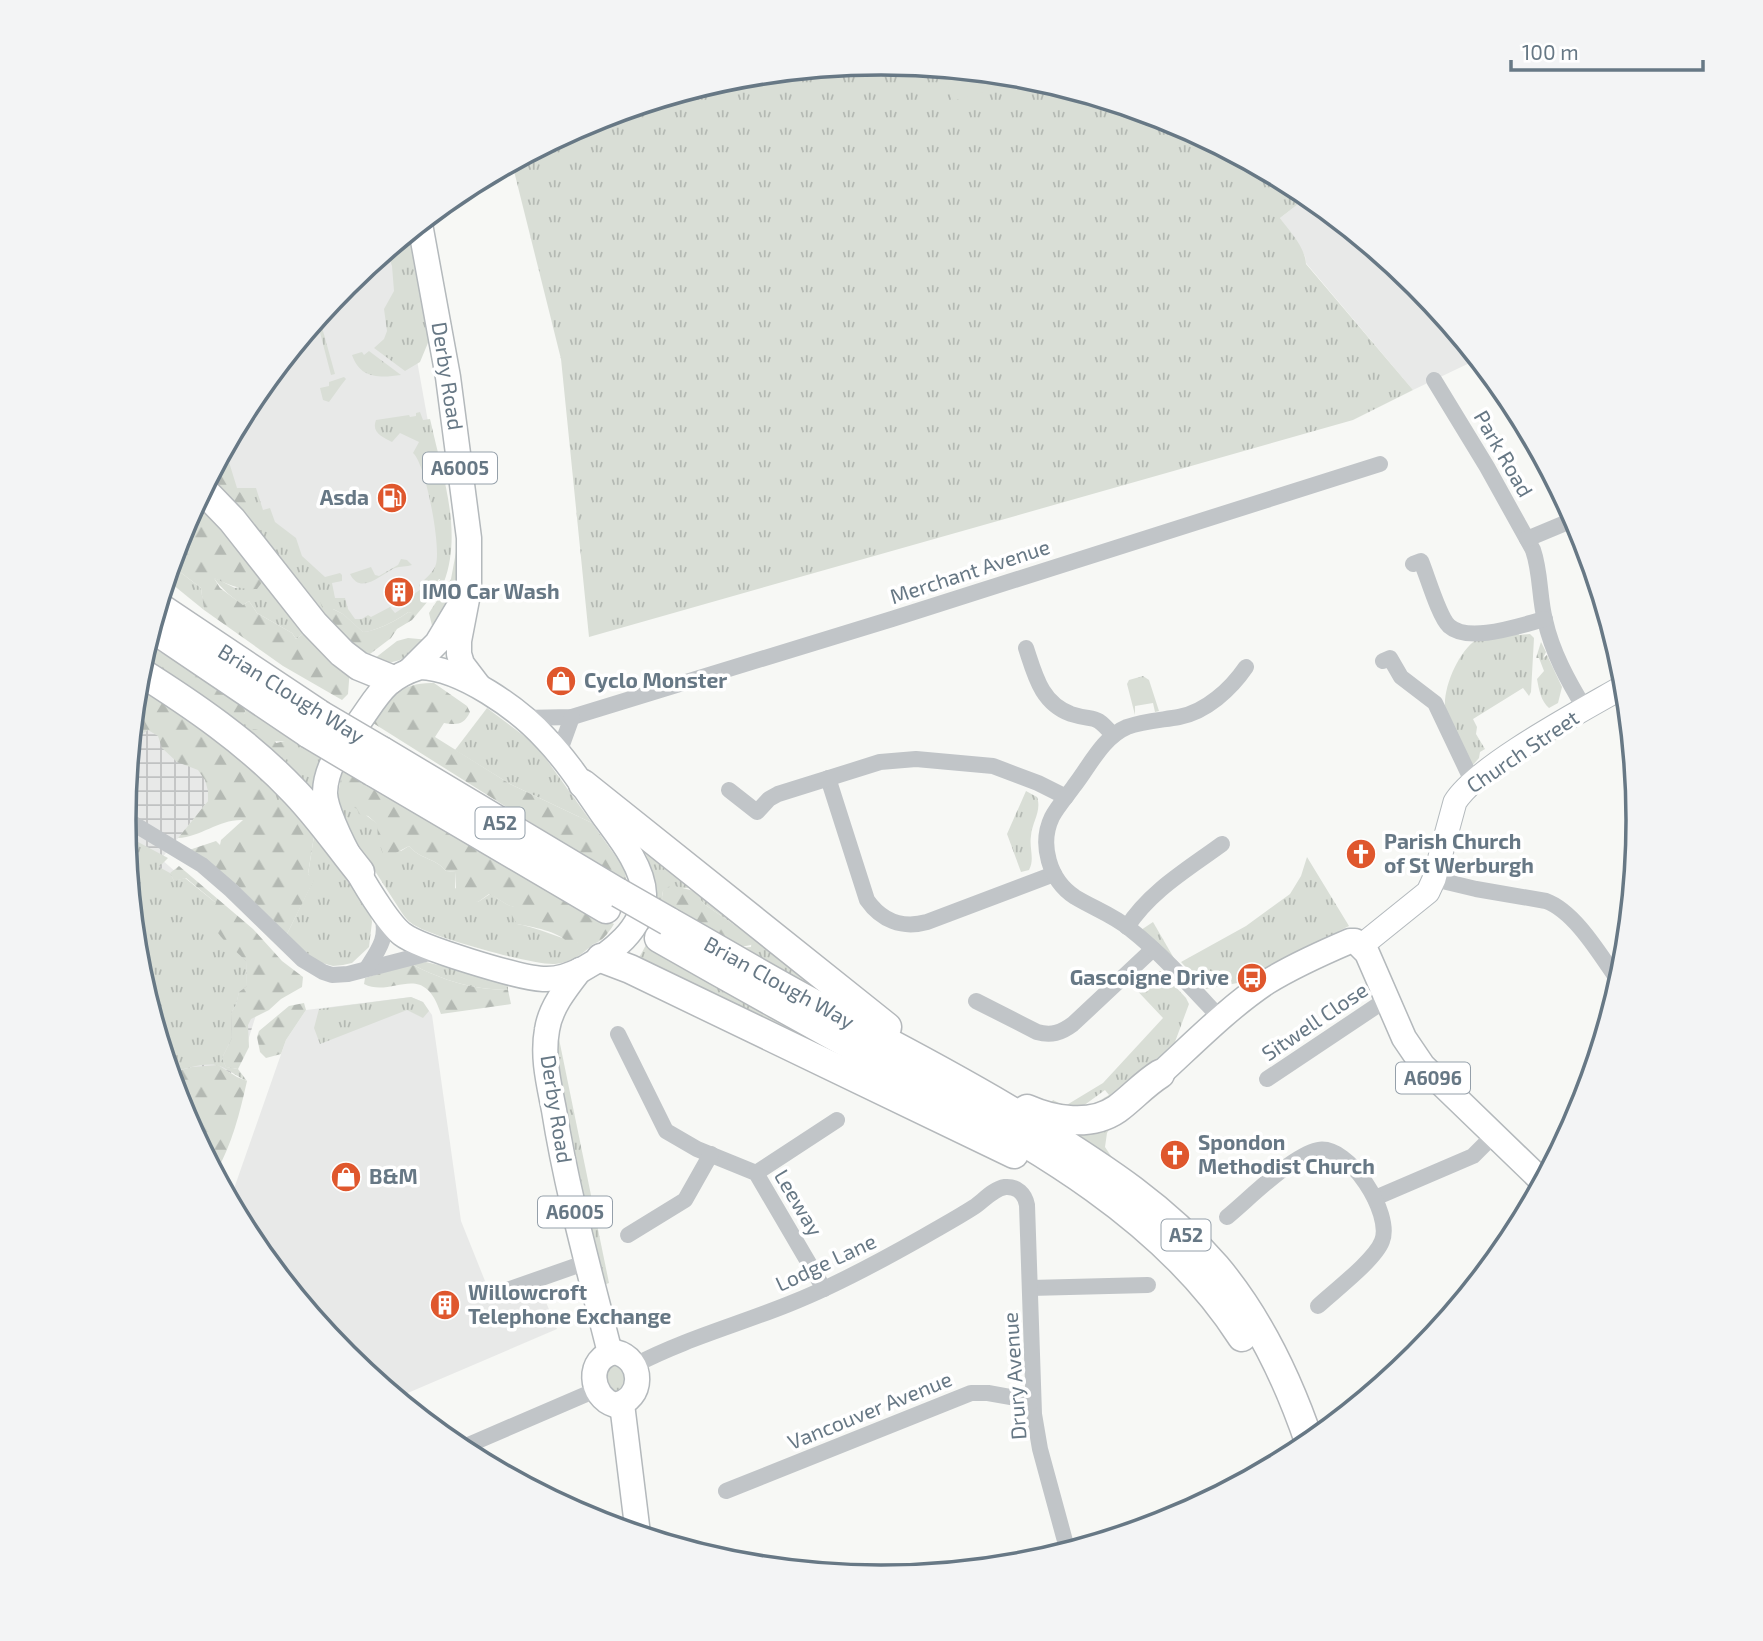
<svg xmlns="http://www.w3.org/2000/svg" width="1763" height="1641" font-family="'Exo 2',sans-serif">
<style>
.built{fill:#e8e9e8}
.industrial{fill:url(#industrial-grid)}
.grass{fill:url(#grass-tufts)}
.forest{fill:url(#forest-firs)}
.pitch{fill:#d9ded6}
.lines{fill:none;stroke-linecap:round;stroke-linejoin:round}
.secondary-casing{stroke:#b3b9bd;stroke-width:25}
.primary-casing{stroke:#b4b9bc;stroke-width:27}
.highway-casing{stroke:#b4b8bb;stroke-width:31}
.street{stroke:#c1c5c8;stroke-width:16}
.secondary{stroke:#fff;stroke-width:23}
.primary{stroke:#fff;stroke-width:24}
.highway{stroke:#fff;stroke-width:28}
.highway-bridge-casing{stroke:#b4b8bb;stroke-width:31;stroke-linecap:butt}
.highway-bridge{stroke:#fff;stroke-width:28}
.labels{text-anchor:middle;stroke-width:7;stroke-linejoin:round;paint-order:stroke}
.shield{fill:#fff;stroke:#95a0aa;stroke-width:2}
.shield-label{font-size:19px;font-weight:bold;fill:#677885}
.street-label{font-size:21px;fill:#677885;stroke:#fff}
.poi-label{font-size:21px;font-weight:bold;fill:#677885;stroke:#fff;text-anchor:start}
.rim{fill:none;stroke:#677885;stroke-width:3.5}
</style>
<defs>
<pattern id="industrial-grid" width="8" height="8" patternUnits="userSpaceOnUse" patternTransform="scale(1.75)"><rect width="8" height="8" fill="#e8e9e8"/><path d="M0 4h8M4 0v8" fill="none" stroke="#c0c2c2"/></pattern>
<pattern id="grass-tufts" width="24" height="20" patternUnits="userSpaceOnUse" patternTransform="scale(1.75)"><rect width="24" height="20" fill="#d9ded6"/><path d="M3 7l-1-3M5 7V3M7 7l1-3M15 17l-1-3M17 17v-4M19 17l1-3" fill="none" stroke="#b4b9b3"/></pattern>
<pattern id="forest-firs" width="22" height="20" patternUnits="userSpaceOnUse" patternTransform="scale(1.75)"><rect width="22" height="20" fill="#d9ded6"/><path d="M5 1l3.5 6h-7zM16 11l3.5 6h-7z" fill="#b4b9b3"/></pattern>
</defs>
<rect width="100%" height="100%" fill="#f7f8f5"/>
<g class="built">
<path d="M 1300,189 L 1417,285 L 1478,359 L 1413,390 L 1306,263 L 1305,256 L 1280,218 L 1306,198 Z"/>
<path d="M 396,244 L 449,538 L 429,593 L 362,637 L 215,468 L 252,399 L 346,285 Z"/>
<path d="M 411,997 L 423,1002 L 432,1015 L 461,1221 L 493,1301 L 539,1285 L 557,1329 L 396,1398 L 346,1356 L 251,1241 L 230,1200 L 286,1040 L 306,1010 Z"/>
</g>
<path class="industrial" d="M 135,710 L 198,761 L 222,784 L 161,859 L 284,967 L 256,1015 L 246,1047 L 195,1135 L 182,1110 L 138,968 L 124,820 Z"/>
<g class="grass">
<path d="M 882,63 L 1030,78 L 1172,121 L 1300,189 L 1306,198 L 1280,218 C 1289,231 1305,246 1306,264 L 1413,390 L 1353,420 L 589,637 L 561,359 L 512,163 L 592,121 L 734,77 Z"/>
<path d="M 410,232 L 430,338 L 420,362 L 405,371 L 374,348 L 384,339 L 387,331 L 384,309 L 394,291 L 392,266 L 387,251 Z"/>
<path d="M 328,307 L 330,317 L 320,320 L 335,374 L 331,375 L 317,321 Z"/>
<path d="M 369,351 L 401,375 C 380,378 360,379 352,355 L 362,352 L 364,355 Z"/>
<path d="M 344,377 L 346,379 C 340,386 335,394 329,402 L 323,400 L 320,388 L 329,386 L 329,382 Z"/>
<path d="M 420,412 L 423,420 L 430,419 L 431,423 C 442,474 463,531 444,582 L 441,579 L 439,579 L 415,614 L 408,612 C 400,619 374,632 363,632 L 343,614 L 333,609 L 329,627 L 241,518 L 237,488 L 256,488 L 263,510 L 270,508 L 275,522 L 296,538 L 302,556 L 325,577 L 340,573 L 342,575 L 342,581 L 332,583 L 335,598 L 345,598 L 348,609 L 355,619 L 362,619 L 368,615 L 371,617 L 390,607 L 395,613 L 412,602 L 410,597 L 421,589 L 419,585 C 425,579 434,572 436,564 C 441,547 426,464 413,453 L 419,442 L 400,433 L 392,442 C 383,437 371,433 376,420 L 409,415 L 410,417 L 416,416 L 416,413 Z"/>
<path d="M 458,541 L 462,558 L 455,603 L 434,634 L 429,613 L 451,579 Z"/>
<path d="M 401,559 L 407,560 L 412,565 C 407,567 400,566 395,568 C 381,574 361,596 350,574 L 371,567 L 375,575 L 379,576 L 398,565 Z"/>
<path d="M 171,565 L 201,588 L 204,610 L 167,580 Z"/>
<path d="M 213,577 L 235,588 L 263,581 L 307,631 L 296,639 L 292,633 L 257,613 L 249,601 L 243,605 C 231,597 221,588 213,577 Z"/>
<path d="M 1518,632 L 1519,635 L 1530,634 L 1534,638 L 1531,692 L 1529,696 L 1523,688 L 1473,719 L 1477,727 L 1476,734 L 1485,749 L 1480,752 L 1479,758 L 1472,766 C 1466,753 1446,718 1445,706 C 1444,685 1459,651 1477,639 Z"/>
<path d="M 408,638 L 430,640 C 406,658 401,665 370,662 L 397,641 Z"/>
<path d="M 1541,642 L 1546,652 L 1543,658 L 1547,655 L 1562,687 L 1558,703 L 1549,708 C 1541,701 1539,690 1537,679 L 1544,671 L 1539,658 L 1536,658 Z"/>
<path d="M 1143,676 L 1149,680 L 1159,711 L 1155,712 L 1153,703 L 1135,706 L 1135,715 L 1127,684 L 1129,680 Z"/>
<path d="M 192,690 L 199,693 L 212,702 L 244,714 L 247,708 L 322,754 L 314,777 L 313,795 L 259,748 L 286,741 C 272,743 263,737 249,739 Z"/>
<path d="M 487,708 L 536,745 L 592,823 L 510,784 L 455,750 Z"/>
<path d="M 244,763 L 304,813 L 370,911 L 372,922 L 369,947 L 352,963 L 343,965 L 333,966 L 315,961 L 287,934 L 313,881 L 308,874 L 314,836 L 288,805 L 270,806 Z"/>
<path d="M 342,772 C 341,796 359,810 378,824 L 378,838 L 401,851 L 409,846 C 419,859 436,858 446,871 L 456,872 L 455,888 L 478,902 L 490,894 C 499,898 504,905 515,907 L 517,924 C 541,928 573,945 593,944 C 583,954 570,963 555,964 C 535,966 437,938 418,927 C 411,924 406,919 402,913 L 344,823 L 337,800 Z"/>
<path d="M 1026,791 L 1037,797 C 1042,811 1032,822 1031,836 C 1029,848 1035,859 1029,870 L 1021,872 L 1007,834 Z"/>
<path d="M 125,835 L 168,858 L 159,867 L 170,873 L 174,881 L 185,878 L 216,903 L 239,954 L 246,961 L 247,986 L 239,992 L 236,1005 L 231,1013 L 232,1038 L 222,1058 L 226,1067 L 238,1069 L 247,1081 C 237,1077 226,1067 216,1065 C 202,1063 184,1069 170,1073 L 138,968 Z"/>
<path d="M 644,850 L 831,997 L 737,948 L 751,947 L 752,937 L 704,904 L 690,888 L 677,888 L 663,891 L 662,896 L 665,905 L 656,900 L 650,864 Z"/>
<path d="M 1307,857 L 1349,926 L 1302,950 L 1248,981 L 1206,989 L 1181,962 L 1246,926 L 1290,894 L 1301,876 Z"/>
<path d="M 1153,922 L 1175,960 L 1141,930 Z"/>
<path d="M 646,945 L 650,946 L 965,1120 L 636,963 Z"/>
<path d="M 426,962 L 508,982 L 508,990 C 470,989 445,981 411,964 Z"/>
<path d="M 1161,971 L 1186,998 L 1189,1004 L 1172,1050 L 1106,1103 L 1095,1105 L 1094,1104 L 1109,1095 L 1105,1090 L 1079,1109 L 1049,1106 L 1053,1100 L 1065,1106 L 1103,1083 L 1163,1018 L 1129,982 L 1139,973 Z"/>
<path d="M 411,997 L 423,1002 L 429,1011 L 423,1018 L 407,1010 L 320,1044 L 314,1028 L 319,1009 Z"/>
<path d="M 559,1039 L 609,1283 L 601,1286 L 558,1090 L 556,1040 Z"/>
<path d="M 1112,1125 L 1107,1133 L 1105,1147 L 1115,1162 L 1078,1134 Z"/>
<path d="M 616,1361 L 629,1381 L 618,1393 L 607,1387 L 606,1368 Z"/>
</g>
<g class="forest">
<path d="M 225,449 L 237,488 L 248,502 L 241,518 L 208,481 Z"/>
<path d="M 199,498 L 263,581 L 257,589 C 240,590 229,585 214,578 L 220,588 L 243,605 L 249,601 L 257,613 L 292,633 L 296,639 L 307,631 L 350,668 L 348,694 L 342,700 L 283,666 L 204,610 L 201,588 L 171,565 L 182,530 Z"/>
<path d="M 441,578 L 444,582 L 412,620 L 397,629 L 391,638 L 370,654 C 337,645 330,632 320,601 L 323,593 L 332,599 L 333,609 L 343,614 L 363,632 C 374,632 400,619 408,612 L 414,613 L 412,606 L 416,598 L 428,596 Z"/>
<path d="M 147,644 L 248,706 L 244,714 L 248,714 L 249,717 L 242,725 C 233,721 222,717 215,710 C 211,705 210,700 204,696 L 141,663 Z"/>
<path d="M 138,682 L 215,732 L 269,789 L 272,801 L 270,805 L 288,804 L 314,836 L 308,874 L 314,880 L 287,934 L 238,886 L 189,850 L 216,841 L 220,845 L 221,840 L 243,820 C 219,819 201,837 178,838 L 208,801 L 208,791 L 205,780 L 198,770 L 177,762 L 162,748 L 158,736 L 148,730 L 141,735 L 136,728 L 139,712 L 135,709 Z"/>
<path d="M 434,683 L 467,706 L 470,712 C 464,725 457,725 444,723 L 435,737 L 510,784 L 592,823 L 624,868 L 627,883 L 373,723 C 389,697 402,682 434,683 Z"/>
<path d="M 252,729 L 264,731 L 265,739 L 272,735 L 276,743 L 286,741 L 287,744 L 280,753 L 273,753 L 249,739 Z"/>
<path d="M 344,767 L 614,924 C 608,934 599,946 586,945 C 578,944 576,940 568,943 C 559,931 532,927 517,924 L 512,916 L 514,907 C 504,905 499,898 489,894 L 478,902 L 456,898 L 456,872 L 446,871 C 436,858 419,859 409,846 L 390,856 L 383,854 L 378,838 L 377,824 L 368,816 L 359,814 L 357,809 C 342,801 338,782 344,767 Z"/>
<path d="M 179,866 L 253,929 L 282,961 L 303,977 L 302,987 L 281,999 L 269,1010 L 251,1019 L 248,1025 L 249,1047 L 238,1069 L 226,1067 L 222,1058 L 232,1038 L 231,1013 L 236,1005 L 239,992 L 247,986 L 246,961 C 231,946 218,938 209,918 L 216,903 L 186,878 L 174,881 L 170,873 Z"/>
<path d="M 671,885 L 694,891 L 704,904 L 752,937 L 755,944 L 737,948 L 665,905 L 662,897 L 663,891 Z"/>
<path d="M 411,964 C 445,981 470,989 508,990 L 511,1004 L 441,1014 C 423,958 393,999 364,984 L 365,978 Z"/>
<path d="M 304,1003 L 306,1010 L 286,1040 L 281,1054 L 266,1058 L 260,1052 L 257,1037 L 259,1031 L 289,1006 Z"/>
<path d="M 218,1065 L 237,1077 L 247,1081 C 240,1112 232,1145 215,1174 L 197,1139 L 198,1135 L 195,1135 L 182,1110 L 170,1073 L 192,1067 Z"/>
</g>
<path class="pitch" d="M 942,69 L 1030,78 L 1031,78 L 953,101 Z"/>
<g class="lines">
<g class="secondary-casing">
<path id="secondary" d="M 1361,946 L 1428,892 L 1434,879 L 1455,802 C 1478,765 1585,709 1626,685"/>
</g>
<g class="primary-casing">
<g id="primary">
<path d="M 420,224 L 448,377 L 469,538 L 469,589 L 459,641 L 459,654 L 462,664 L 478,685"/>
<path d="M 420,667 C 461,668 519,709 546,739 C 568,762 585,789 603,815 C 619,837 643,866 644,894 C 645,928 610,954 583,969 C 570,975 558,980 543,979 C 520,978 420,948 402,934 C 381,918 324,819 325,792 C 326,764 344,744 359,722 C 379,694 385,678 420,667 Z"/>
<path d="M 410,670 L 437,643 L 458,608"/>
<path d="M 580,970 C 566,988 550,1008 547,1030 C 542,1057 549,1084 554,1110 C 567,1192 590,1273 610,1353"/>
<path d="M 1160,1074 C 1194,1043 1228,1008 1267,982 C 1293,966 1322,953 1350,941 L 1355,941 L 1367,953 L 1404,1038 L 1423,1066 L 1543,1182"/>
<path d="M 615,1352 C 645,1359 644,1400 615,1405 C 589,1397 586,1358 615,1352 Z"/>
<path d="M 622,1404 L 638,1534"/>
</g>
</g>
<g class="highway-casing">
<g id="highway">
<path d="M 203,490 L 232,520 L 314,624 L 342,653 L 359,666 L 391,679"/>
<path d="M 159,607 L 319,714"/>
<path d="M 152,628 L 309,734"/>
<path d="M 139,671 C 193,705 247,742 292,789 C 317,814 338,845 360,872"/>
<path d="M 382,751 L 619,893"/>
<path d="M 373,772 L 606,909"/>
<path d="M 583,784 L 887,1027"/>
<path d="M 668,921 C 729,955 787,991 849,1022 C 913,1055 976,1089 1038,1127 C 1105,1169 1164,1207 1216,1267 C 1259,1318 1289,1382 1310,1444"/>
<path d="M 659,938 C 738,983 817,1027 896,1070 C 1024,1140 1161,1211 1242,1337"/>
<path d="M 601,958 L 630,969 L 1014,1154"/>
<path d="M 1027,1109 C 1054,1121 1091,1127 1117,1109 C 1132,1098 1144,1084 1160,1074"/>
</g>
</g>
<g class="street">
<path d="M 1434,380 L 1487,467 L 1533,550 C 1541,573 1539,597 1545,620 C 1552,652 1568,681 1585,709"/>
<path d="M 1527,539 L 1575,519"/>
<path d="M 1413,564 L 1421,561 C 1427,575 1439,617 1449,626 C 1469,644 1521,625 1545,619"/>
<path d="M 1026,648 C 1035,675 1041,703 1071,714 C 1096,722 1093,712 1113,735"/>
<path d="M 1383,661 L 1390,658 L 1401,677 L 1435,703 L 1473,783"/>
<path d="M 523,718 L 572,717 L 892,619 L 1380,464"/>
<path d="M 559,753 L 572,717"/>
<path d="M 828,778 L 867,900 C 881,920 902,929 927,922 L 1054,874"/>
<path d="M 729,790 L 757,812 L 769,799 L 778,794 L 880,762 L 916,759 L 993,766 L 1038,783 L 1066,797"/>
<path d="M 124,818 L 202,865 L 231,890 L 303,960 L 323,972 L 332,975 L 348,974 L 437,951"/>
<path d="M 1434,879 L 1476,889 L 1546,901 C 1576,912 1602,958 1620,983"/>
<path d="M 1127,927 C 1150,891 1188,869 1222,844"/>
<path d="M 367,968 C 379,949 388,938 382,916"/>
<path d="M 976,1001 L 1037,1032 C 1051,1036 1061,1033 1073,1024 L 1153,949"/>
<path d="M 1221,1019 C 1192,988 1163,955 1130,929 C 1113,915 1093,908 1075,897 C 1049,880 1039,844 1052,817 C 1058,806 1067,796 1074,786 C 1089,767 1103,737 1127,727 C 1143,721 1162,720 1179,717 C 1206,712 1231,689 1246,667"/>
<path d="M 618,1034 L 666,1131 L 697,1149 L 756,1173 L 824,1289"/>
<path d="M 1267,1079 L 1387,999"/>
<path d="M 756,1173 L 837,1120"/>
<path d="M 1375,1198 L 1473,1156 L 1494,1135"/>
<path d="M 1227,1217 C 1249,1199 1291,1156 1318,1150 C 1349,1144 1393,1214 1382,1241 C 1375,1260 1334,1291 1318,1306"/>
<path d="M 628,1235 L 685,1200 L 711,1154"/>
<path d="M 1030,1288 L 1148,1285"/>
<path d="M 493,1295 L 587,1262"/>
<path d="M 635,1365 C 685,1339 737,1325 789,1304 C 835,1286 879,1262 923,1237 C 940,1227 957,1218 974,1207 C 983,1201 993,1189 1005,1187 C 1017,1186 1025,1194 1027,1205 L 1034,1414 L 1040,1449 L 1068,1552"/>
<path d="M 459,1449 L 596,1390"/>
<path d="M 726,1491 L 971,1393 L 988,1393 L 1033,1401"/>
</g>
<use href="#secondary" class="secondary"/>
<use href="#primary" class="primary"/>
<use href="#highway" class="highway"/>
<g class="highway-bridge-casing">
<g id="highway-bridge">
<path d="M 319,714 L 382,751"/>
<path d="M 309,734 L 373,772"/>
<path d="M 619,893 L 668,921"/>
</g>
</g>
<use href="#highway-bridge" class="highway-bridge"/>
</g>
<defs>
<g id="fuel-disc" transform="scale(1.575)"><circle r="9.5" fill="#df572d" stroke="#fff"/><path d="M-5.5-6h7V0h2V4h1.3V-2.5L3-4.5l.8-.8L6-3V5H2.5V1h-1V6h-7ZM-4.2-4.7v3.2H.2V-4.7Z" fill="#fff"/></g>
<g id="building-disc" transform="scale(1.575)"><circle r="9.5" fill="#df572d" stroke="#fff"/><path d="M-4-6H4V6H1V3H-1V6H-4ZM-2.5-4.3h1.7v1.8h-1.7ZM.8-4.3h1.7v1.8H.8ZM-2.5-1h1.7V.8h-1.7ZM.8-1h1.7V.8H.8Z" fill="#fff"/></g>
<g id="shop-disc" transform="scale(1.575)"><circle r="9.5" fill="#df572d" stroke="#fff"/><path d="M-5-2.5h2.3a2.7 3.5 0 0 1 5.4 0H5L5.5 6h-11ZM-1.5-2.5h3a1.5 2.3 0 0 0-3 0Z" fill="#fff"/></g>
<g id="church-disc" transform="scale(1.575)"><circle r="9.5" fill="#df572d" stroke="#fff"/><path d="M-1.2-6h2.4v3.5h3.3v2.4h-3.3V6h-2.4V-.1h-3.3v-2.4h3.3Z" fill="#fff"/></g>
<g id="bus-disc" transform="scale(1.575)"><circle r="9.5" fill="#df572d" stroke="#fff"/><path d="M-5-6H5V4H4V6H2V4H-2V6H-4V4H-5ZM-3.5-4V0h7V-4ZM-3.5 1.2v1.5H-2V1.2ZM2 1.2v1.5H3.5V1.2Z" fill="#fff"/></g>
</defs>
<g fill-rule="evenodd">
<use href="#fuel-disc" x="392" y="498"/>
<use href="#building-disc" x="399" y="592"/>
<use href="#shop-disc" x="561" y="681"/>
<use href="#church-disc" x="1361" y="854"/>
<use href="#bus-disc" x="1252" y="978"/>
<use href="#church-disc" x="1175" y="1155"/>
<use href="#shop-disc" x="346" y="1177"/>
<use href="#building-disc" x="445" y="1305"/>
</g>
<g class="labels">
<g class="shield">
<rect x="423" y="452.5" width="74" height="31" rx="5"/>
<rect x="475.5" y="807.5" width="49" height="31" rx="5"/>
<rect x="1396" y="1062.5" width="74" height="31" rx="5"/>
<rect x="538" y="1196.5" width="74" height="31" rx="5"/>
<rect x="1161.5" y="1219.5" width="49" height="31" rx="5"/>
</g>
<g class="shield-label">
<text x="460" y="475">A6005</text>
<text x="500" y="830">A52</text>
<text x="1433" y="1085">A6096</text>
<text x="575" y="1219">A6005</text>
<text x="1186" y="1242">A52</text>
</g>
<g class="street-label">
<text transform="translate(447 376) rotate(81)" y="7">Derby Road</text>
<text transform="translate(1503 454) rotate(60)" y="7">Park Road</text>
<text transform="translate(970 572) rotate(-18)" y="7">Merchant Avenue</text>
<text transform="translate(291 694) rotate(32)" y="7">Brian Clough Way</text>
<text transform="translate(1523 752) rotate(-34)" y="7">Church Street</text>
<text transform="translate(779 983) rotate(29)" y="7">Brian Clough Way</text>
<text transform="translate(1315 1022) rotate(-34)" y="7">Sitwell Close</text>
<text transform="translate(556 1109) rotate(81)" y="7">Derby Road</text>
<text transform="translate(798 1203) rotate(59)" y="7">Leeway</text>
<text transform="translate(826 1263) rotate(-25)" y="7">Lodge Lane</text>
<text transform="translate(1015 1376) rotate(-94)" y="7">Drury Avenue</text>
<text transform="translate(870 1411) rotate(-22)" y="7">Vancouver Avenue</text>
</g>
<g class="poi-label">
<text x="369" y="505" text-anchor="end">Asda</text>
<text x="422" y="599">IMO Car Wash</text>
<text x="584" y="688">Cyclo Monster</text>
<text x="1384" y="849">Parish Church<tspan x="1384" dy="24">of St Werburgh</tspan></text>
<text x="1229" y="985" text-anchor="end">Gascoigne Drive</text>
<text x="1198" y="1150">Spondon<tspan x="1198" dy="24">Methodist Church</tspan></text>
<text x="369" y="1184">B&amp;M</text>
<text x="468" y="1300">Willowcroft<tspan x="468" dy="24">Telephone Exchange</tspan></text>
</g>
</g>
<path d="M0 0H1763V1641H0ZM136 820a745 745 0 1 1 1490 0a745 745 0 1 1-1490 0Z" fill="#f3f4f5" fill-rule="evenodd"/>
<path class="rim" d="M136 820a745 745 0 1 1 1490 0a745 745 0 1 1-1490 0Z"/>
<path d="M1511 60v10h192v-10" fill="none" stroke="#677885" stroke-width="3.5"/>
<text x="1522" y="60" font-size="21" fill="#677885" stroke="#ffffff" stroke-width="5" paint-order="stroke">100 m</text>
</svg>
